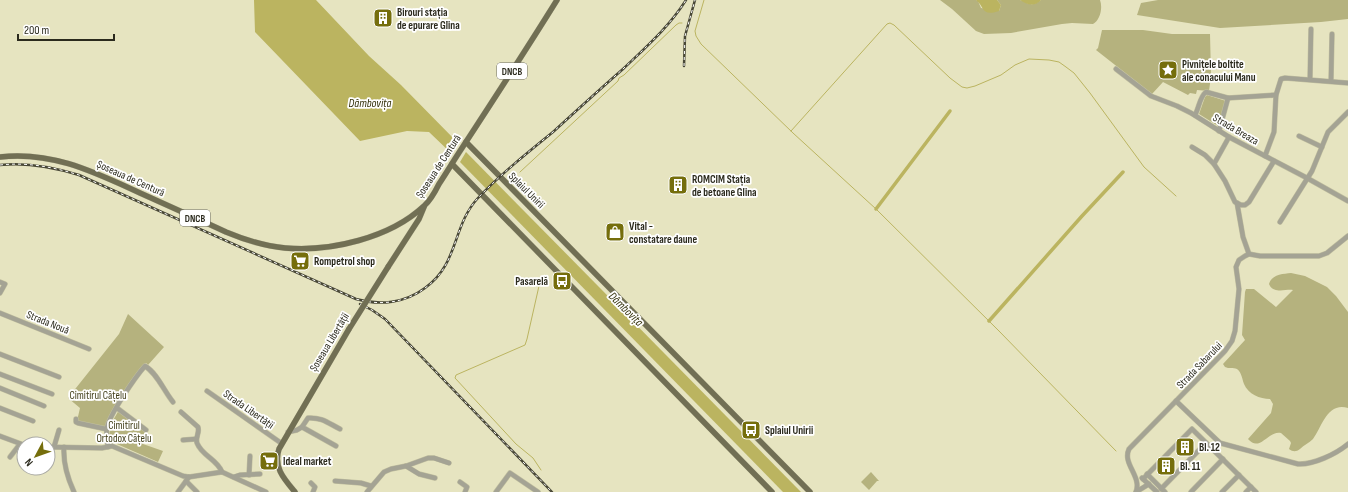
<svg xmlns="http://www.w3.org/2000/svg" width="1348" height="492" font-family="'Sofia Sans Condensed',sans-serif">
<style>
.green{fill:#b5b27e}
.water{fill:#bbb460}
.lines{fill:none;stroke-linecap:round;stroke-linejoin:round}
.stream{stroke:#bbb460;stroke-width:1}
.canal{stroke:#bbb460;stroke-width:3.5}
.minor-casing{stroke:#c1bf9f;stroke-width:5.5}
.major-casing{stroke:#c1bf9f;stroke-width:6}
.minor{stroke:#a4a394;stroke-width:4.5}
.major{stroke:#716f54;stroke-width:5.5}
.rail-casing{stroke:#484736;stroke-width:2.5}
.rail{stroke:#fff;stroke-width:1;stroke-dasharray:3;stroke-linecap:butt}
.major-bridge-casing{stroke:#c1bf9f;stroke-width:6;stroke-linecap:butt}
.major-bridge{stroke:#716f54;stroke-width:5.5}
.labels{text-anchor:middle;stroke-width:3.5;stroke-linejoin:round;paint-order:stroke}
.shield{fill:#fff;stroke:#6b6a61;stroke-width:1}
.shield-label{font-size:10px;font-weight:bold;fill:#2b2a1d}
.poi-label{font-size:11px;font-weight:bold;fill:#2b2a1d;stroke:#fff;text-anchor:start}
.street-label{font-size:11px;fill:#2b2a1d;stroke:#fff}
.park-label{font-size:11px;fill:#44411c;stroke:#fff}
.water-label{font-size:12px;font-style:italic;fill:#33300a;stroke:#fff}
</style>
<rect width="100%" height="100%" fill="#e6e4c0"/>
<g class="green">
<path d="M 940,0 L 976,0 L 978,1 L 981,8 L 999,11 L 1001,5 L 997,0 C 1003,0 1015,0 1020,0 C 1030,4 1031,7 1041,0 L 1100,0 C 1103,8 1100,20 1093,24 L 1072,23 L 1062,24 L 1011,33 L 984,34 L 976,31 L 952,9 Z"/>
<path d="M 1158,0 L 1348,0 L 1348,19 L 1321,22 L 1220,28 L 1137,15 L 1141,3 Z"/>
<path d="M 1102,30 L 1143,30 L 1172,34 L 1210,34 L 1211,76 L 1209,91 L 1197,90 L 1196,94 L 1190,93 L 1188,95 L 1163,82 L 1152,94 L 1096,50 L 1098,48 Z"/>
<path d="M 1207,95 L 1226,101 L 1218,126 L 1199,114 L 1205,97 Z"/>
<path d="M 1291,273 L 1305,276 L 1327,287 L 1336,296 L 1348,312 L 1348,408 C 1327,402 1322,427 1313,439 C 1309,443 1304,445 1300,449 C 1296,452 1293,452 1289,449 L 1291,443 L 1290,441 L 1281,433 C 1268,430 1260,453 1248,439 L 1271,413 L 1273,404 L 1270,399 C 1260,399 1248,394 1244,384 C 1242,379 1242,373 1237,369 C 1233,367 1229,369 1225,367 L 1223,364 L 1245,340 L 1242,335 L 1245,292 L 1246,289 L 1254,289 L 1276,307 L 1293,290 C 1285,289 1273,294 1269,284 C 1272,274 1283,274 1291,273 Z"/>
<path d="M 128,314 L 164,347 L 148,365 L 146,363 L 124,391 L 104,428 L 77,421 L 80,408 L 68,398 L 119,334 Z"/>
<path d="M 119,410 L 147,431 L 143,444 L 163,451 L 158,462 L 110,441 C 108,427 112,422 119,410 Z"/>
<path d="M 871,472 L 879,481 L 877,481 L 869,490 L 861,482 Z"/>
</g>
<g class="water">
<path d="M 254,0 L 316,0 L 369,56 L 401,85 L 459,144 L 452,154 L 429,132 L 407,131 L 360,141 L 255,32 Z"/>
<path d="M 976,0 L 997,0 L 1001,5 L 999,11 C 981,17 985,7 976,0 Z"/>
<path d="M 1020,0 L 1041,0 C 1035,7 1027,5 1020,0 Z"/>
<path d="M 466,152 L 801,492 L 783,492 L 460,162 Z"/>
</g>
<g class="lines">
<g class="stream">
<path d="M 704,0 L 695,31 L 696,36 L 701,44 L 793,133 L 876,209 L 999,331 L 1116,451"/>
<path d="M 791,131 L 887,24 L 890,23 L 894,25 L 950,78 L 962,87 L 967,88 L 975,86 L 1001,75 L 1015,65 L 1029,59 L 1049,60 L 1059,62 L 1066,67 L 1074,73 L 1090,93 L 1144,167 L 1176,196"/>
<path d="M 520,172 L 618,81 L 619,78 L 624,75 L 676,25 L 679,23 L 682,23"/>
<path d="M 539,286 L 527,339 L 525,345 L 456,375 L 455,378 L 516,444 L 533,458 L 541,470"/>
</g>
<g class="canal">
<path d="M 876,209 L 950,111"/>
<path d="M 989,321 L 1082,216 L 1123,172"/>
</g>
<g class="minor-casing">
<g id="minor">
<path d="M 1116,69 L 1151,96 L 1177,106 L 1191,113 L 1229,137 L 1307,178 L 1348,201"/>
<path d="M 1310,79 L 1311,29"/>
<path d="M 1331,81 L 1332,34"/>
<path d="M 1195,115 C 1199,108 1200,96 1206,92 L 1228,98 L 1276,95"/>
<path d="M 1219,131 L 1228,98"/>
<path d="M 1299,136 L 1322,147"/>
<path d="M 1229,137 L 1214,164 L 1225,181 L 1235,202 L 1241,205 L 1245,205 L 1249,202 L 1274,161"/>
<path d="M 1192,147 L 1205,155 L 1214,164"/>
<path d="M 1265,156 L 1274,132 L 1276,95 L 1281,79 L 1285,78 L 1348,83"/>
<path d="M 1237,203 L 1243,237 L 1249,254"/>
<path d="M 1280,222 L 1312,171 L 1328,132 L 1348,112"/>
<path d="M 0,282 L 5,284 L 0,293"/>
<path d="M 0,313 L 89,349"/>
<path d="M 0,354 L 59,377"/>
<path d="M 0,374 L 52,394"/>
<path d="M 0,388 L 44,406"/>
<path d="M 207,391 L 281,443"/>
<path d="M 1176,401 L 1220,443 L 1298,464 C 1313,465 1336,454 1348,444"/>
<path d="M 0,408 L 33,421"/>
<path d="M 117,408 L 146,430"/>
<path d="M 181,412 L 198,427 C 200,433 195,437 197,443 C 202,456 217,459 222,472"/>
<path d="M 76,419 L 76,422 L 78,423 L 106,429"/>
<path d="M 302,427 L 336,446"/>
<path d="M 288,432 L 297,430 L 302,427 L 308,418 C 322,417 328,423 340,429"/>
<path d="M 0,436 L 24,445"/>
<path d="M 183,440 L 196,439"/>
<path d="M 48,447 L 102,448 L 112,446 L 183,476 L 189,477 L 222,472 L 266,492"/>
<path d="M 54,447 L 59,430"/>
<path d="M 64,447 C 63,463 67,477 74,492"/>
<path d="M 108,447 C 107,441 106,434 107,428 C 109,415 136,376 145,366 C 157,373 164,391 173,402"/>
<path d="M 10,457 L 20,444"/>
<path d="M 406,466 L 419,474 L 435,478"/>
<path d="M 1147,474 L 1165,492"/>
<path d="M 249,475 L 250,456"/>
<path d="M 234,477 L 240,475 L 260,474"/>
<path d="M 1142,478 L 1157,492"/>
<path d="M 1143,479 L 1192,429 L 1256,492"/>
<path d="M 186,481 L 197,492"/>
<path d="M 335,481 L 361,483 L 371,486"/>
<path d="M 460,482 L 467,487 L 465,492"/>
<path d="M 311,483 L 315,487 L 313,492"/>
<path d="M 1161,489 L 1206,443"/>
<path d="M 178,492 L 189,477"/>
<path d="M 367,492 L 384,472 L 391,469 L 406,466 L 428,458 L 434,458 L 449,463"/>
<path d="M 496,492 L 510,473 L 538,492"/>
<path d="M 1136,492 C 1142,476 1122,464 1129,449 L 1225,351 L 1232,341 L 1235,331 L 1239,289 L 1236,267 L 1239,260 L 1245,256 L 1249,254 L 1260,256 L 1319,256 L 1327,253 L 1348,236"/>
<path d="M 1136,492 L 1149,484"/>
<path d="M 1191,492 L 1223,459"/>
<path d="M 1222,492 L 1239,475"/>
<path d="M 1246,492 L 1251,487"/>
</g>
</g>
<g class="major-casing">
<g id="major">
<path d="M 466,142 L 810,492"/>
<path d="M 0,157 C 52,151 94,172 140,193 C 169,206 198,219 226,232 C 245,240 264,246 285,248 C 330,252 390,238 424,206 C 431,200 435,192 439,184 C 447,172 454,160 462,148 C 494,99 526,50 557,0"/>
<path d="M 452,164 L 772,492"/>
<path d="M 388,267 L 419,219 L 424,207"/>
<path d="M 295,492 C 284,479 273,467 279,449 L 349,329"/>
</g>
</g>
<use href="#minor" class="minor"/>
<use href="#major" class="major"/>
<g class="rail-casing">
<g id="rail">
<path d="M 684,66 L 685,36 L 695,0"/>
<path d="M 0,165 C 27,162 53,167 79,175 L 356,299 C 380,306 405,303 425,288 C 459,264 452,226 478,198 C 501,174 527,153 553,132 C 576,111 599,90 623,69 C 646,47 669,27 686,0"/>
<path d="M 360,304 L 372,310 L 385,319 L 552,492"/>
</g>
</g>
<use href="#rail" class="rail"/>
<g class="major-bridge-casing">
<path id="major-bridge" d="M 349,329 L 388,267"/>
</g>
<use href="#major-bridge" class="major-bridge"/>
</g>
<defs>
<g id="building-square" transform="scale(1)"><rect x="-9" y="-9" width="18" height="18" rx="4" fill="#756e0c" stroke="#fff"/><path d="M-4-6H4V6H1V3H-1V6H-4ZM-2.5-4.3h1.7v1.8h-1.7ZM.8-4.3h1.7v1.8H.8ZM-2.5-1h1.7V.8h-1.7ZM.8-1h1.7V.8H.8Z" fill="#fff"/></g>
<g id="sight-square" transform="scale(1)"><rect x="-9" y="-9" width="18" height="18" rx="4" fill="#756e0c" stroke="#fff"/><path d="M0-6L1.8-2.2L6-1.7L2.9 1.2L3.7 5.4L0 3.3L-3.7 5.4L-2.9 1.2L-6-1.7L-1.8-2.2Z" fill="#fff"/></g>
<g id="shop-square" transform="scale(1)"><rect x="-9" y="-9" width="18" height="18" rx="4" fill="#756e0c" stroke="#fff"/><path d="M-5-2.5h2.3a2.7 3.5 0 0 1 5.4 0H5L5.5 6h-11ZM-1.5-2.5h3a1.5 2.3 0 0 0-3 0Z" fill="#fff"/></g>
<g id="supermarket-square" transform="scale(1)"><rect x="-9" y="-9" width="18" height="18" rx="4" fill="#756e0c" stroke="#fff"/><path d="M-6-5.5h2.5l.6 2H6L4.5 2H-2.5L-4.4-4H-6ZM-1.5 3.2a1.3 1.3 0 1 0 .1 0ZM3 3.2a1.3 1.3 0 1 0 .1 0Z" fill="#fff"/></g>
<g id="bus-square" transform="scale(1)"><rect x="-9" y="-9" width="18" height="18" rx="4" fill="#756e0c" stroke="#fff"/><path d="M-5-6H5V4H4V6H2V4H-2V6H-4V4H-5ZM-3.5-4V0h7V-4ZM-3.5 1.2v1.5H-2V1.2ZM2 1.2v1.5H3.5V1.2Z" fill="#fff"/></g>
</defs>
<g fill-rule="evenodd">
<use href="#building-square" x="383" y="18"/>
<use href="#sight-square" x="1168" y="70"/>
<use href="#building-square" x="678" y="185"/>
<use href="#shop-square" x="615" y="232"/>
<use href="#supermarket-square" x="300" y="261"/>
<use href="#bus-square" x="562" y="281"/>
<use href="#bus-square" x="751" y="430"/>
<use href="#building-square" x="1185" y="447"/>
<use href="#supermarket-square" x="269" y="461"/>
<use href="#building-square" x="1166" y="466"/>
</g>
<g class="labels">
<g class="shield">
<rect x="497" y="63" width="30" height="16" rx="3"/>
<rect x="180" y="210" width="30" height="16" rx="3"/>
</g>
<g class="shield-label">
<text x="512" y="75">DNCB</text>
<text x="195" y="222">DNCB</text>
</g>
<g class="poi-label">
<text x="397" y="16">Birouri stația<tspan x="397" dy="13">de epurare Glina</tspan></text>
<text x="1182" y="68">Pivnițele boltite<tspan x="1182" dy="13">ale conacului Manu</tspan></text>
<text x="692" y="183">ROMCIM Stația<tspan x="692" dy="13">de betoane Glina</tspan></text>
<text x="629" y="230">Vital -<tspan x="629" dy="13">constatare daune</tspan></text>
<text x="314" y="265">Rompetrol shop</text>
<text x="548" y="285" text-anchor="end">Pasarelă</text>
<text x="765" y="434">Splaiul Unirii</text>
<text x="1199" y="451">Bl. 12</text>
<text x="283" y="465">Ideal market</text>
<text x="1180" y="470">Bl. 11</text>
</g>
<g class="street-label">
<text transform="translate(1236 129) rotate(30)" y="4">Strada Breaza</text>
<text transform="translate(438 166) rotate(-57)" y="4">Șoseaua de Centură</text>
<text transform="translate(131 178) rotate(24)" y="4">Șoseaua de Centură</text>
<text transform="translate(527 190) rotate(45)" y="4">Splaiul Unirii</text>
<text transform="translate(48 322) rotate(22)" y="4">Strada Nouă</text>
<text transform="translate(329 342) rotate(-59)" y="4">Șoseaua Libertății</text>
<text transform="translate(1199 365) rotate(-46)" y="4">Strada Sabarului</text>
<text transform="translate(249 409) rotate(35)" y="4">Strada Libertății</text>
</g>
<g class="park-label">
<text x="98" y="399">Cimitirul Cățelu</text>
<text x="124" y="429">Cimitirul<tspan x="124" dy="13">Ortodox Cățelu</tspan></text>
</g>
<g class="water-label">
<text x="370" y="107">Dâmbovița</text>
<text transform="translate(626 309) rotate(45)" y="4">Dâmbovița</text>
</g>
</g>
<g transform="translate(36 456) rotate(229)"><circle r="19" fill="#ffffff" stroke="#aaaaa5"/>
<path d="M0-3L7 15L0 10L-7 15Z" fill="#756e0c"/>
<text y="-6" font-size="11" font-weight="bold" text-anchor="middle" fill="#2b2a1d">N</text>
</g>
<path d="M18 34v6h96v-6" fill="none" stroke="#2b2a1d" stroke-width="2"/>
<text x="24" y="34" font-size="12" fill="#2b2a1d" stroke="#ffffff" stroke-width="3" paint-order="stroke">200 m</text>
</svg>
